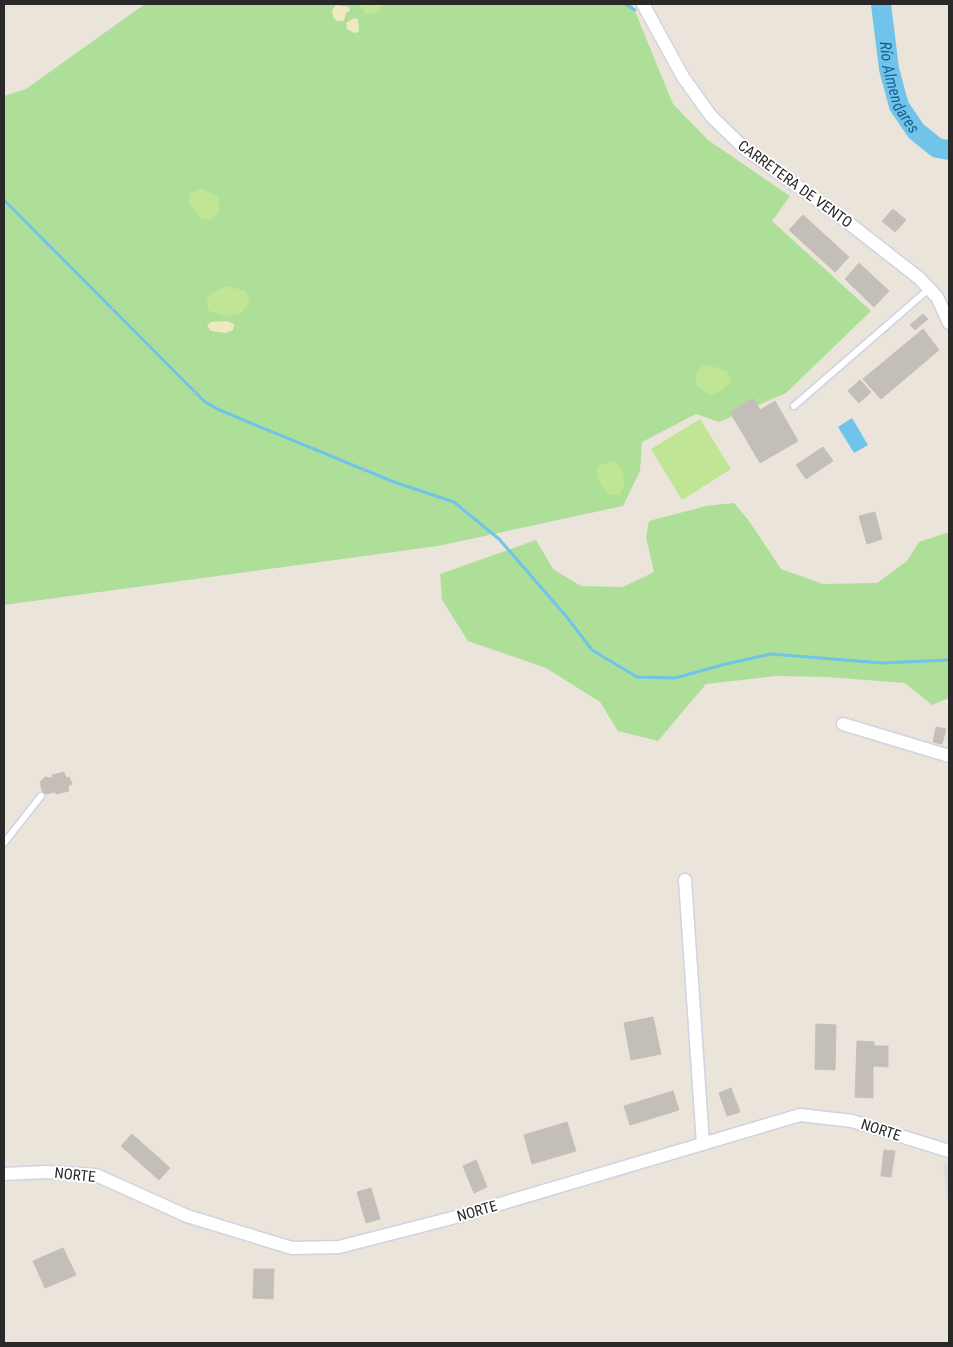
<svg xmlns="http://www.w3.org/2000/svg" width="953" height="1347" font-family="'Roboto Condensed',sans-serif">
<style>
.industrial{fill:#dedbe3}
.green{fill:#aedf99}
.sand{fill:#efe9bf}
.pitch{fill:#c0e695}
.water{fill:#71c4e9}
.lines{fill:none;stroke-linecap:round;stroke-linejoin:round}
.stream{stroke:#71c4e9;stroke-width:3}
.river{stroke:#71c4e9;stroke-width:20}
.building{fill:#c3beb7;stroke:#c6c0b5}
.service-casing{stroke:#d0d3e1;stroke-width:9}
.minor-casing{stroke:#d0d3e1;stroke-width:15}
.path{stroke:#c3c3c3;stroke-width:2;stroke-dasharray:4 2.5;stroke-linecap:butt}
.service{stroke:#fff;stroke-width:6}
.minor{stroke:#fff;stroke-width:12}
.labels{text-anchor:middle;stroke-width:4;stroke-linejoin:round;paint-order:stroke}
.street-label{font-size:15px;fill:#292929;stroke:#fff}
.water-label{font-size:16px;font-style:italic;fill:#136193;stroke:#fff}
</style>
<rect width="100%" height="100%" fill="#eae4db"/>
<path class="industrial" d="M 943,1163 L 949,1164 L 949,1209 L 947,1202 Z"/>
<g class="green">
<path d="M 145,4 L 632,4 L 673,104 L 708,140 L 790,196 L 772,221 L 871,311 L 786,393 L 719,422 L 696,414 L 642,442 L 640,471 L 623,506 L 438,546 L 4,605 L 4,96 L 26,89 Z"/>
<path d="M 734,503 L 749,521 L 781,569 L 823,584 L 877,583 L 907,561 L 919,542 L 949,532 L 949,698 L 932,705 L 905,683 L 827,677 L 777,676 L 706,684 L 658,741 L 618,731 L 600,702 L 546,668 L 468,641 L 442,600 L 440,574 L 536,540 L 553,569 L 581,586 L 623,587 L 654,572 L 646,537 L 649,521 L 706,506 Z"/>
</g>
<g class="sand">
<path d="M 336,5 L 349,7 L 350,11 L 346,13 L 344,21 L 337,21 L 333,17 L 332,10 Z"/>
<path d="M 354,18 L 358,19 L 359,32 L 354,33 L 347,29 L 346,23 Z"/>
<path d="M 227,321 L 234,324 L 233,330 L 225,333 L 211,331 L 207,326 L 211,322 Z"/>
</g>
<g class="pitch">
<path d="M 359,4 L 385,4 L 375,14 L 365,14 Z"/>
<path d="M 202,189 L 219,197 L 219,212 L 211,220 L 201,219 L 188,203 L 190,193 Z"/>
<path d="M 226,286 L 246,291 L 250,302 L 240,314 L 223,316 L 209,311 L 206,300 L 211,293 Z"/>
<path d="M 702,365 L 715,367 L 728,372 L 731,382 L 722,391 L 709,395 L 697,385 L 695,375 Z"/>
<path d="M 700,419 L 731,469 L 682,500 L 651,449 Z"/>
<path d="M 613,461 C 625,469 627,482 620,494 L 610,495 L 601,485 L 596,469 L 603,464 Z"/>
</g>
<path class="water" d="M 852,418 L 868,445 L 854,453 L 838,427 Z"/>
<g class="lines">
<g class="stream">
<path d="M 625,4 L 635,10"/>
<path d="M 4,200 L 204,401 L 217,409 L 394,482 L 454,502 L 499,539 L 566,616 L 592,650 L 637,677 L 675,678 L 726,664 L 771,654 L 882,663 L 949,660"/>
</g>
<path class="river" id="s1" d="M 881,4 L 889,69 L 899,106 L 916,131 L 937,148 L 949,150"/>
</g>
<g class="building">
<path d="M 893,209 L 906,220 L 895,232 L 882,221 Z"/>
<path d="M 803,215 L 849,257 L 835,272 L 789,230 Z"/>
<path d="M 859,263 L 889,291 L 874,307 L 845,279 Z"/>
<path d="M 923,314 L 928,319 L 915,330 L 910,325 Z"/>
<path d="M 923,329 L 939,350 L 881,399 L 863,379 Z"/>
<path d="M 860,380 L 871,392 L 859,403 L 848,391 Z"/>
<path d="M 753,398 L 760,410 L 775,401 L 798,441 L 760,463 L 730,412 Z"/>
<path d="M 823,447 L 833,461 L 806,479 L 796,465 Z"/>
<path d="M 875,512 L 882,539 L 867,544 L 859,516 Z"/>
<path d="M 936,727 L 946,729 L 942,744 L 933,742 Z"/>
<path d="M 64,772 L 66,778 L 69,777 L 72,784 L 68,786 L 69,791 L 56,794 L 55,792 L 46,794 L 42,791 L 40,782 L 45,777 L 50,778 L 53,777 L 52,775 Z"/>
<path d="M 653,1017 L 661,1054 L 631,1060 L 624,1023 Z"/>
<path d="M 816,1024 L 836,1025 L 835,1070 L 815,1069 Z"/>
<path d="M 857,1041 L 874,1042 L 874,1046 L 888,1046 L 888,1067 L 873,1066 L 873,1098 L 855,1097 Z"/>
<path d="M 731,1088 L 740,1112 L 727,1116 L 719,1093 Z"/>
<path d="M 673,1091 L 679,1110 L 630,1125 L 624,1106 Z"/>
<path d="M 567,1122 L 576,1151 L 532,1164 L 524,1135 Z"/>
<path d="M 132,1134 L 170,1168 L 159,1180 L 121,1146 Z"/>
<path d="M 884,1150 L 895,1151 L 891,1177 L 881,1176 Z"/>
<path d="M 476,1160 L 487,1187 L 474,1193 L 463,1166 Z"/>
<path d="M 371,1188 L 380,1219 L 366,1223 L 357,1192 Z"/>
<path d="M 63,1248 L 76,1275 L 45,1288 L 33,1261 Z"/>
<path d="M 254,1269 L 274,1269 L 273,1299 L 253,1298 Z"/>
</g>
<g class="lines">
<g class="service-casing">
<g id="service">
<path d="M 794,406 L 930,288"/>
<path d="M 4,843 L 41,796"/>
</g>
</g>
<g class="minor-casing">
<g id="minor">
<path d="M 643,4 L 683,77 L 711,116 L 745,149 L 841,217 L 919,278 L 937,297 L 949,323"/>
<path d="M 843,724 L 949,756"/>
<path d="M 685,880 L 703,1144"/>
<path d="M 4,1174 L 46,1172 L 96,1175 L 187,1216 L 292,1248 L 339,1247 L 456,1217 L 800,1115 L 852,1121 L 949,1151"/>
</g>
</g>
<g class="path">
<path d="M 40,253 L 53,241"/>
<path d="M 102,317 L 116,305"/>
<path d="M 141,353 L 155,341"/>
<path d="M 187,399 L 201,387"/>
<path d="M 357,479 L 367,465"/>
</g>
<use href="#service" class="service"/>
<use href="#minor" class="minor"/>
</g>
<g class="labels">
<g class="street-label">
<text transform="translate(795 184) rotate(36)" y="5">CARRETERA DE VENTO</text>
<text transform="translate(881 1130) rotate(18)" y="5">NORTE</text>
<text transform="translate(75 1175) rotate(6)" y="5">NORTE</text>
<text transform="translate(477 1211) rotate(-16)" y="5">NORTE</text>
</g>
<g class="water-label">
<text dy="6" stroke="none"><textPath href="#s1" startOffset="86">Río Almendares</textPath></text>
</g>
</g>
<rect width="953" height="1347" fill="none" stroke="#292929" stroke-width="10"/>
</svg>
